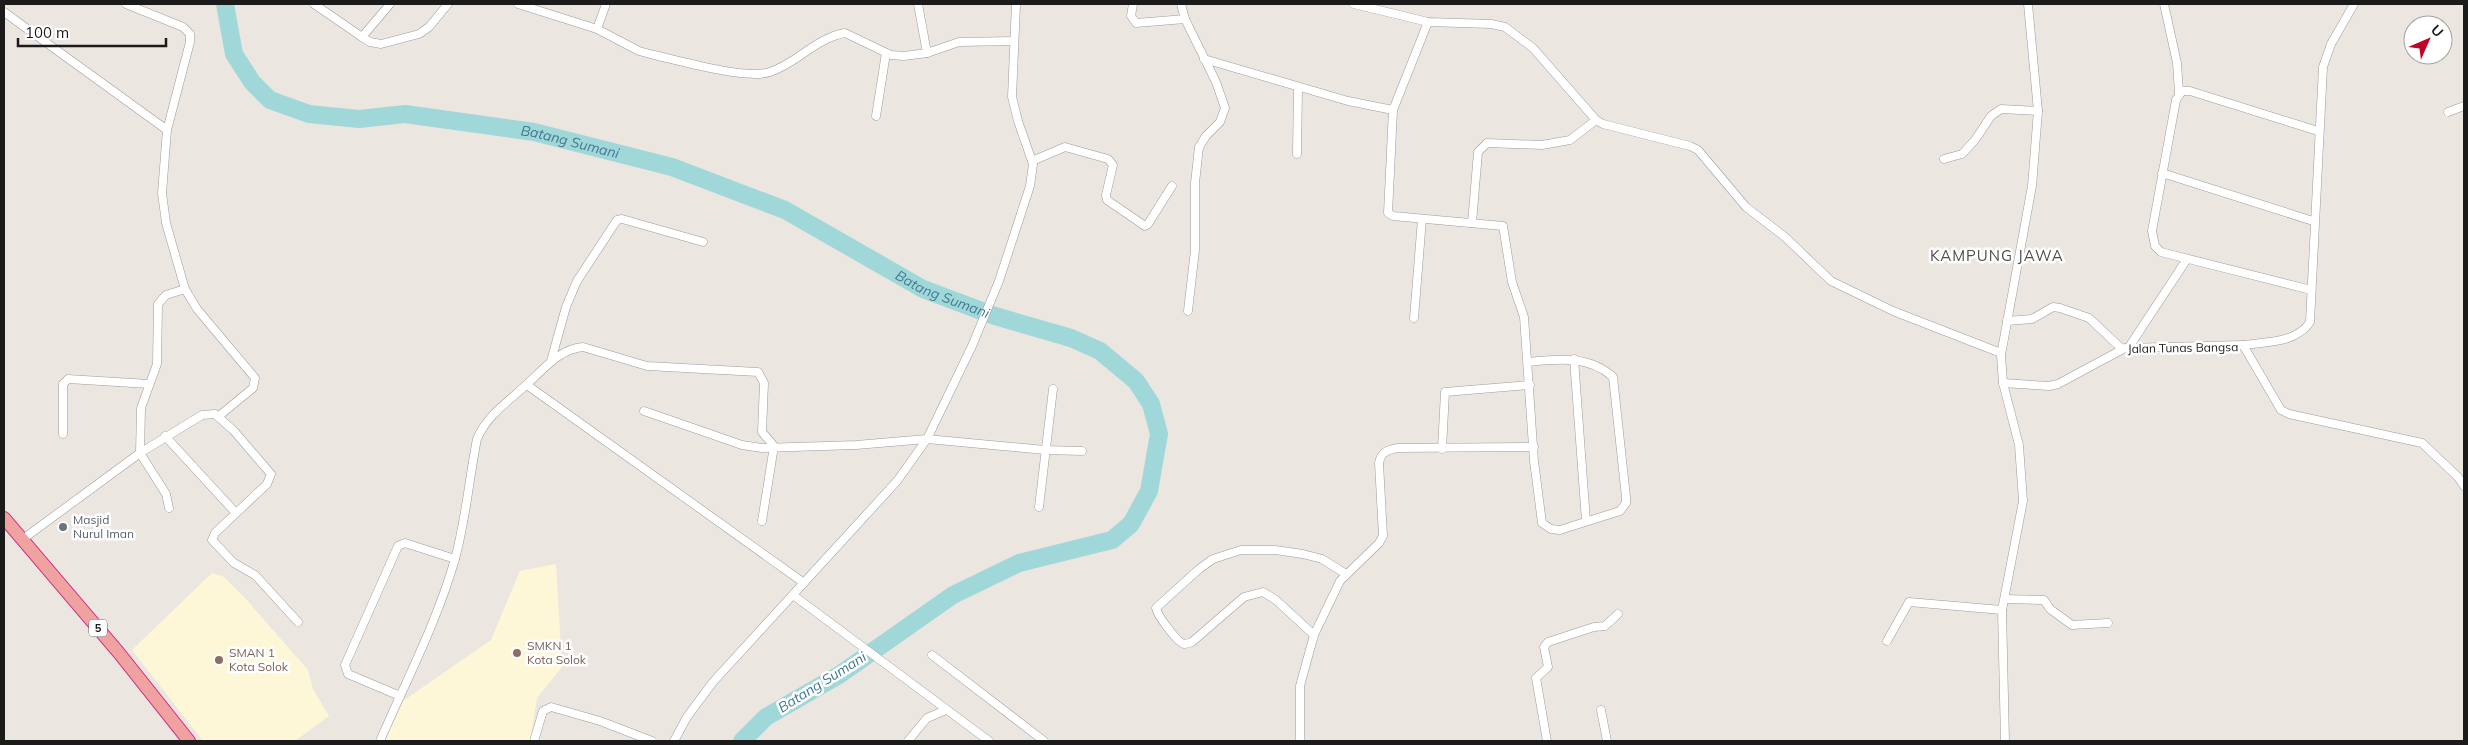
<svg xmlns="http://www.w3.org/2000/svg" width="2468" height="745" font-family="Mulish,sans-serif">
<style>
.education{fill:#fef7d7}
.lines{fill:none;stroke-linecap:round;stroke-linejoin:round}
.river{stroke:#a0d8da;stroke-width:18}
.minor-casing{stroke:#9c9c9c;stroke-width:9}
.trunk-casing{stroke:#d12682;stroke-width:14}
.minor{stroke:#fff;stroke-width:8}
.trunk{stroke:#efa2a0;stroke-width:12}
.worship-dot{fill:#6b7280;stroke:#fff;stroke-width:2}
.education-dot{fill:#8d6e63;stroke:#fff;stroke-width:2}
.labels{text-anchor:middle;stroke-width:5;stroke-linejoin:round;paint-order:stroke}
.shield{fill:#fff;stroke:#5f5f5f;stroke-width:1}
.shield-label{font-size:11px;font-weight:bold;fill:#1b1b1b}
.street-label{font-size:12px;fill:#1b1b1b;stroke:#fff}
.worship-label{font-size:12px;fill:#5b616d;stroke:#fff;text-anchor:start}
.education-label{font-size:12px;fill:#785e54;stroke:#fff;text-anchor:start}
.water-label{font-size:14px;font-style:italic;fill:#417990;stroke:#fff}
.quarter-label{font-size:15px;letter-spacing:1px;fill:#4e4e4e;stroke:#fff}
</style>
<rect width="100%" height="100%" fill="#ece6e0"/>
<g class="education">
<path d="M 556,564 L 562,667 L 537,698 L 530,741 L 385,741 L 403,701 L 491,640 L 520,571 Z"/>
<path d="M 212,573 L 224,577 L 244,597 L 308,670 L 313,689 L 329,716 L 295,741 L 203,741 L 132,650 Z"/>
</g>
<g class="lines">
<path class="river" id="s1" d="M 225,4 L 234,54 L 252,82 L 270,100 L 309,114 L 359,119 L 405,114 L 534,132 L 672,167 L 785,210 L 923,289 L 995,316 L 1071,338 L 1100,351 L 1136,381 L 1151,404 L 1159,434 L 1149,491 L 1131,524 L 1112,540 L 1019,563 L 953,595 L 839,675 L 766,717 L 742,741"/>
<g class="minor-casing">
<g id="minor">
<path d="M 126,4 L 183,27 L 190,34 L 190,42 L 167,130 L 162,193 L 166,223 L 185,289 L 197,309 L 255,378 L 253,388 L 219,416"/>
<path d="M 314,4 L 362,37"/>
<path d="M 390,4 L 362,37 L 370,42 L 381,44 L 419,34 L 429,27 L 448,4"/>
<path d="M 518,4 L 597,29 L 639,51 L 654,55 C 680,61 747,80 770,72 C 797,63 816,38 845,33 L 891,55 L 904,56 L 927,53 L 959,42 L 1014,41"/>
<path d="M 918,4 L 927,53"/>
<path d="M 1133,4 L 1131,16 L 1136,23 L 1185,19"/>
<path d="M 1181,4 L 1185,19 L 1216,82 L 1225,108 L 1220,122 L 1206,136 L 1199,147 L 1195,183 L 1195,250 L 1188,311"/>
<path d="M 1354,4 L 1428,22 L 1491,24 L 1505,27 L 1533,48 L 1596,120 L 1603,124 L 1690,146 L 1698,150 L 1746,207 L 1785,237 L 1831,281 L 1893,311 L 2001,353"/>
<path d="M 2164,4 L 2177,63 L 2179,93"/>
<path d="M 4,12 L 167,130"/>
<path d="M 1428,22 L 1393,110 L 1388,213 L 1393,216 L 1503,226 L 1512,282 L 1524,317 L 1534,461 L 1542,523 L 1551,529 L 1560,530 L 1620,511 L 1626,503 L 1626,497 L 1613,377 C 1589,355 1558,359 1528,362"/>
<path d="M 597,29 L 606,4"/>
<path d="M 1204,59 L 1348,101 L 1393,110"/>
<path d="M 2448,112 L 2464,106"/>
<path d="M 876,116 L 886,53"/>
<path d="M 1297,154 L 1298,87"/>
<path d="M 1944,159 L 1962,154 L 1975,140 L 1991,116 L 2001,109 L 2038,111"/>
<path d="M 1032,161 L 1065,147 L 1108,159 L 1113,165 L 1106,195 L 1107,200 L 1145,226 L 1148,224 L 1172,186"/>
<path d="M 2162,173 L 2313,221"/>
<path d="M 1472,223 L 1478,152 L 1487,143 L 1542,145 L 1570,140 L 1596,120"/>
<path d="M 2311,290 L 2161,252 L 2155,246 L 2152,231 L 2176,100 L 2182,91 L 2190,91 L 2318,131"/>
<path d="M 1414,318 L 1422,219"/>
<path d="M 2007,321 L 2032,319 L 2053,307 L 2060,308 L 2089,318 L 2122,349"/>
<path d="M 2243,345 C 2265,342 2297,343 2310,322 L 2323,67 L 2331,44 L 2354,4"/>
<path d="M 2129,347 L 2187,259"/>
<path d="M 1574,359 L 1586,521"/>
<path d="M 551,361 L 566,307 L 577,281 L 617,220 L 622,219 L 703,242"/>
<path d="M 2003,383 L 2049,386 L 2058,384 L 2125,348 L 2243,345 L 2281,410 L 2289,414 L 2422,443 L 2458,477 L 2464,486"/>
<path d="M 527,385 L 804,583"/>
<path d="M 644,411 L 742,445 L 762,448 L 856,445 L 927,439 L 1045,450 L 1082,451"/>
<path d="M 63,434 L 63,384 L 68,379 L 149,384"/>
<path d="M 165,436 L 235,512"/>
<path d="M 1442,449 L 1445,392 L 1530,385"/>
<path d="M 1039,507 L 1053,389"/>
<path d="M 169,508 L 166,494 L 140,453 L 141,408 L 157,364 L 158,304 L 166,295 L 185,289"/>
<path d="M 23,539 L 140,453 L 202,415 L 215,414 L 234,431 L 271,474 L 267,484 L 215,533 L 212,540 L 234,563 L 255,575 L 298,622"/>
<path d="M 793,595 L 989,741"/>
<path d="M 2005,599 L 2044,600 L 2050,609 L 2072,625 L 2108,623"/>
<path d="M 1314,635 L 1276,600 L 1263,592 L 1244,597 L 1192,642 C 1189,643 1187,644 1184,644 C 1177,642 1157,615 1156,608 L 1199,569 L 1213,559 L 1241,550 L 1275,550 L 1303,554 L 1322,559 L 1346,574"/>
<path d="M 1887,641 L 1909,602 L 2002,610"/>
<path d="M 932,655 L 1044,741"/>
<path d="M 400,696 L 348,674 L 345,665 L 398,546 L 405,543 L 455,559"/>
<path d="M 1601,710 L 1607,741"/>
<path d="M 380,741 C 406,681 437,622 455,559 C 466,519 469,479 477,439 C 487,415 508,402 526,385 C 543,370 559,349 583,347 L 647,366 L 758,372 L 764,383 L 762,432 L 774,446 L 762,521"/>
<path d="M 534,741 L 543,711 L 551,707 L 600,721 L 652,741"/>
<path d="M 674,741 L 687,717 L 713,682 L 897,481 L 927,439 L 972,346 L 999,281 L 1030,186 L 1033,164 L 1018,121 L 1012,97 L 1016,4"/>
<path d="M 908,741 L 927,718 L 946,710"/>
<path d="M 1300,741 L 1300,686 L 1314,635 L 1340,581 L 1379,543 L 1383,536 L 1379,463 C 1381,452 1387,450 1398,448 L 1534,447"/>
<path d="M 1547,741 L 1536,678 L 1548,667 L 1544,647 L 1548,642 L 1594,627 L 1605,626 L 1618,614"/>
<path d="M 2005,741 L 2002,610 L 2023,501 L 2019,445 L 2003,383 L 2001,355 L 2032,186 L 2038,111 L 2028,4"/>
</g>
</g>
<g class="trunk-casing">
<path id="trunk" d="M 4,518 L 119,653 L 189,741"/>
</g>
<use href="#minor" class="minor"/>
<use href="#trunk" class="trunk"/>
</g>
<circle class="worship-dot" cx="63" cy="527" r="5"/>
<g class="education-dot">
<circle cx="517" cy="653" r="5"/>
<circle cx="219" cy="660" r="5"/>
</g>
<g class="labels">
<rect class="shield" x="89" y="619.5" width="18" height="17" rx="4"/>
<g class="shield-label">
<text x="98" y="632">5</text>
</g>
<g class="street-label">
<text transform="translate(2183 348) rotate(-1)" y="4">Jalan Tunas Bangsa</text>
</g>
<g class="worship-label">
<text x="73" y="524">Masjid<tspan x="73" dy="14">Nurul Iman</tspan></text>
</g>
<g class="education-label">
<text x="527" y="650">SMKN 1<tspan x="527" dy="14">Kota Solok</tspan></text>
<text x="229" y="657">SMAN 1<tspan x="229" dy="14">Kota Solok</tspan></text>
</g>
<g class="water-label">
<text dy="5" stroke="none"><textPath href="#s1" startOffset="415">Batang Sumani</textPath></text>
<text dy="5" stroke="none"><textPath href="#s1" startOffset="820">Batang Sumani</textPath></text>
<text transform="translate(822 682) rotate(-32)" y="5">Batang Sumani</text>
</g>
<g class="quarter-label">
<text x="1997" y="261">KAMPUNG JAWA</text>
</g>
</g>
<rect width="2468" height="745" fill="none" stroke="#1b1b1b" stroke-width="10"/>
<g transform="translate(2428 40) rotate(45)"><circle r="24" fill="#ffffff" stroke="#a4a4a4"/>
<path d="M0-4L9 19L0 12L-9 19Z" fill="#c20328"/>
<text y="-8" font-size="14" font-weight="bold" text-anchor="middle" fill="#1b1b1b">U</text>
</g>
<path d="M18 38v8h148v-8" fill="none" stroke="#1b1b1b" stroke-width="2.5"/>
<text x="25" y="38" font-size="15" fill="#1b1b1b" stroke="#ffffff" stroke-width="4" paint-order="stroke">100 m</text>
</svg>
